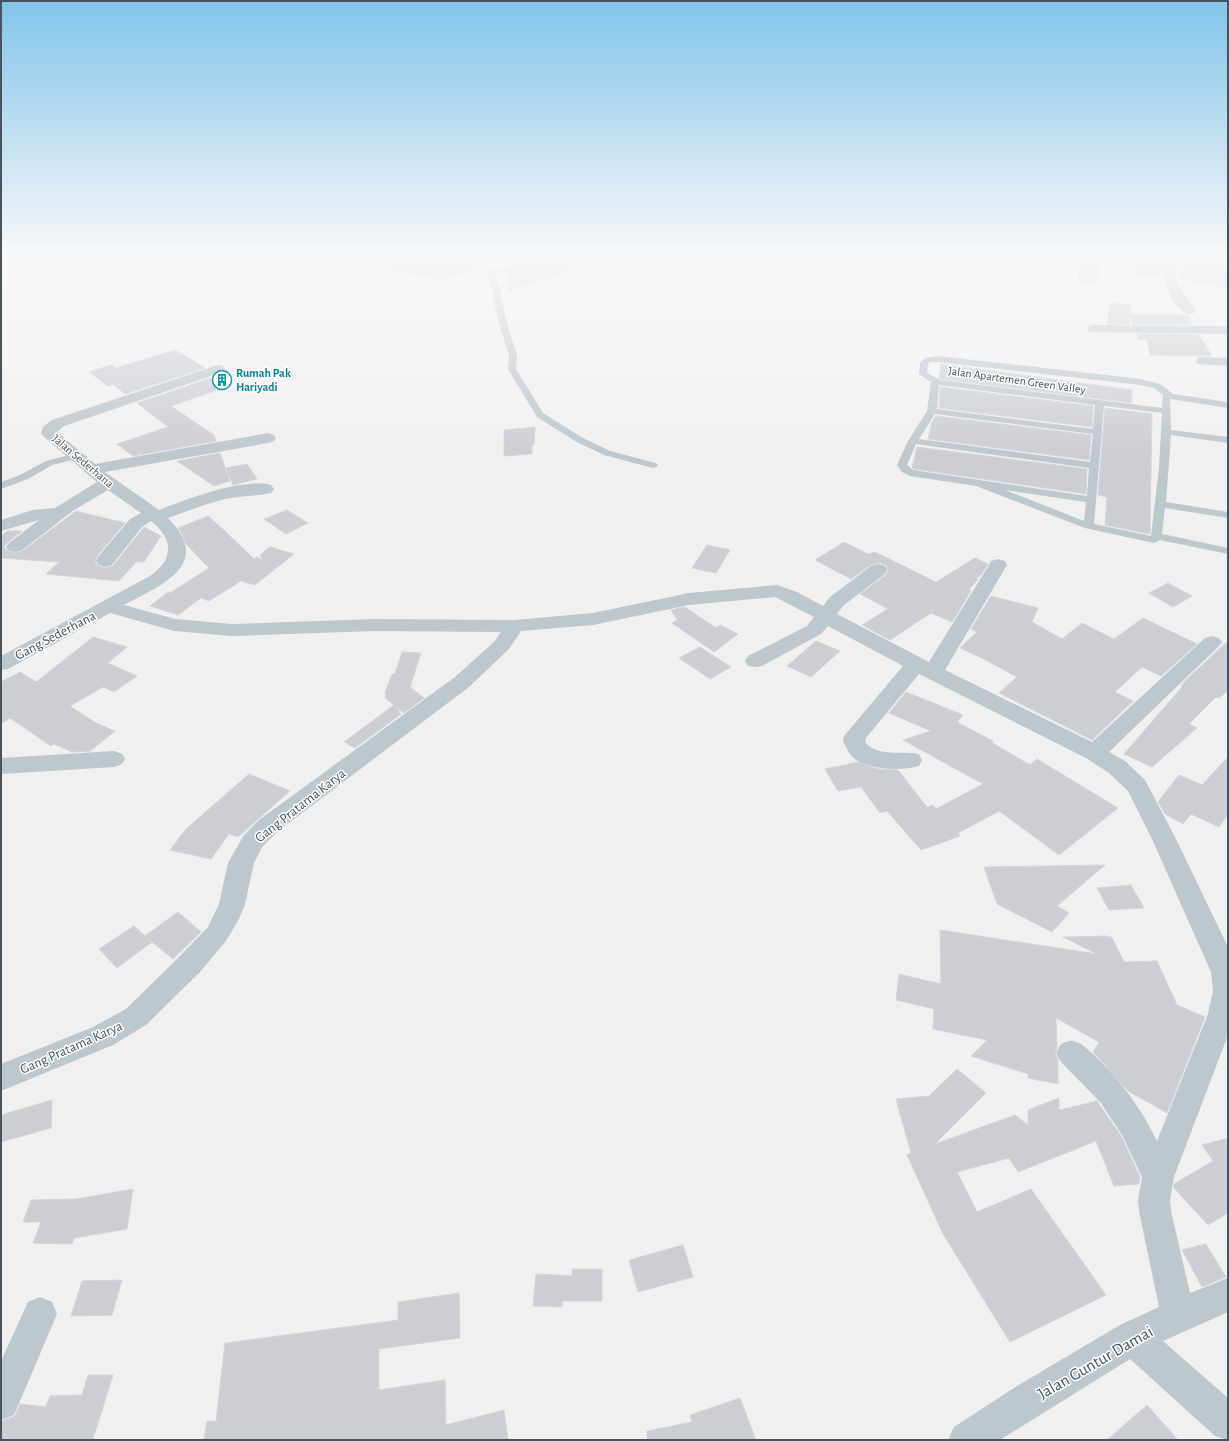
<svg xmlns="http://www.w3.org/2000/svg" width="1229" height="1441" font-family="'Alegreya Sans',sans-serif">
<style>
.building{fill:#ccced4;stroke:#d3d6db}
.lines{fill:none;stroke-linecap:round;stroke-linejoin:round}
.service{fill:#bdc7ce;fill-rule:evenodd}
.minor{fill:#bdc7ce;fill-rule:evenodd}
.labels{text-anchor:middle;stroke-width:3;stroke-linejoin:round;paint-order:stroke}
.far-culture-label{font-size:12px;font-weight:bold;fill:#0d838f;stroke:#fff;text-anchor:start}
.far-street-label{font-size:12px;fill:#47535d;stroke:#fff}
.street-label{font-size:14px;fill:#47535d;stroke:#fff}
.near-street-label{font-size:17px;fill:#47535d;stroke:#fff}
</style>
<rect width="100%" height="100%" fill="#f2efef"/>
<g class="building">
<path d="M 447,255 L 471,255 L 480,267 L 441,281 L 425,275 L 421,277 L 385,268 L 411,256 L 434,261 Z"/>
<path d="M 482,255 L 506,255 L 506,257 L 488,264 Z"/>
<path d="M 511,255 L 574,255 L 510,265 Z"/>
<path d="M 603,255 L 606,255 L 606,259 L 508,291 L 509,273 Z"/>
<path d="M 1083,255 L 1102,255 L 1095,284 L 1077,282 Z"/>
<path d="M 1133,255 L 1168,255 L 1162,266 L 1163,277 L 1134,275 Z"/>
<path d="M 1183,255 L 1228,255 L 1228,288 L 1179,279 L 1178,270 Z"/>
<path d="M 1111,302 L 1131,305 L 1130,314 L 1187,315 L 1192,324 L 1133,324 L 1130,316 L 1129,324 L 1107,324 Z"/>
<path d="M 1137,334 L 1199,335 L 1212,356 L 1150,355 L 1147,340 L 1139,339 Z"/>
<path d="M 175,350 L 205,368 L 125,394 L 113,384 L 108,386 L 89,372 L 111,365 L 116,368 Z"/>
<path d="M 941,364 L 1132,390 L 1131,403 L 940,379 L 939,378 Z"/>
<path d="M 217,376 L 232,385 L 171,406 L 214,435 L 216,441 L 133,456 L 117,444 L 168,427 L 137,403 Z"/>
<path d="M 940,387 L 1093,406 L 1092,427 L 939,408 Z"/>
<path d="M 1105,408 L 1152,414 L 1150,534 L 1105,525 L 1107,497 L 1098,495 Z"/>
<path d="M 936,416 L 1091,435 L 1089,460 L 928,439 L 932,422 Z"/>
<path d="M 535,427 L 534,445 L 532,445 L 532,454 L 504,456 L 504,430 Z"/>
<path d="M 917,447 L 1087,469 L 1086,494 L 914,469 L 912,468 Z"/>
<path d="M 220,453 L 230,481 L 214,486 L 177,461 Z"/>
<path d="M 247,464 L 257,479 L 233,485 L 226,468 Z"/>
<path d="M 287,510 L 308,523 L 286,534 L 264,519 Z"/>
<path d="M 76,511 L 125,523 L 97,556 L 95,562 L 98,566 L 105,568 L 113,566 L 144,527 L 161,536 L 144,562 L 136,562 L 119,581 L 46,574 L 59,562 L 1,558 L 1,536 L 7,531 L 22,531 L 8,542 L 4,547 L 9,552 L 21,552 Z"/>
<path d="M 208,516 L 225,531 L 254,559 L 257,557 L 262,560 L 260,555 L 270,547 L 294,554 L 255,585 L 241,581 L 209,601 L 201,598 L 178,615 L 150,606 L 168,592 L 170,593 L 209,568 L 186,544 L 182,534 L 178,528 Z"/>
<path d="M 844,542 L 868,554 L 875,552 L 936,582 L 975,558 L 988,564 L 981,575 L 976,578 L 978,579 L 969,590 L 971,591 L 952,622 L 931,613 L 890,640 L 862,625 L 888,609 L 860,594 L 886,575 L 888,571 L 886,565 L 878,563 L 871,565 L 851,579 L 815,560 Z"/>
<path d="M 707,545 L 730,550 L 716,573 L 692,568 Z"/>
<path d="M 1168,583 L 1192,596 L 1173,607 L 1149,593 Z"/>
<path d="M 991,596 L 1038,608 L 1032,622 L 1062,639 L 1082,623 L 1114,639 L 1143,618 L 1197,644 L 1161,676 L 1142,667 L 1115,692 L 1133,701 L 1092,740 L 999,693 L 1017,677 L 984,659 L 960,648 L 977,632 L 971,629 Z"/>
<path d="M 685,607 L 716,628 L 720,625 L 738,634 L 714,652 L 672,623 L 677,620 L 671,610 Z"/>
<path d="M 93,637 L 127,647 L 108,663 L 137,676 L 114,692 L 103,687 L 70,706 L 96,723 L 115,731 L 90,751 L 72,752 L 54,744 L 51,746 L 10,718 L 1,724 L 1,682 L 20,672 L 36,682 Z"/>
<path d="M 816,641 L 840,651 L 811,677 L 787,666 Z"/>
<path d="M 1228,641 L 1228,690 L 1219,698 L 1216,697 L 1189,724 L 1197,728 L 1152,767 L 1124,754 L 1182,687 L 1181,686 L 1187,679 Z"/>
<path d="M 700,647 L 731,667 L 710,679 L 679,658 Z"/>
<path d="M 402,652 L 421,653 L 410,687 L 424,698 L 404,713 L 395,706 L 401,714 L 355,748 L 344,742 L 394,705 L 386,699 L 385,693 L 392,674 L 395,674 Z"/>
<path d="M 906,692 L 963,715 L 957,722 L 993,741 L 991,742 L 1030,765 L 1037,759 L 1118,808 L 1059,855 L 999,811 L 958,833 L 960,836 L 921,850 L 887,811 L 880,813 L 861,787 L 838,791 L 825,769 L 858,762 L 878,769 L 898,770 L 927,807 L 933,805 L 936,809 L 983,784 L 903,740 L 931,731 L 889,713 Z"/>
<path d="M 1228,757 L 1228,814 L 1219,827 L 1191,814 L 1183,824 L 1165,814 L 1158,802 L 1179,775 L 1202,785 Z"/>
<path d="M 249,774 L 290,791 L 238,837 L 229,834 L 211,859 L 170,850 L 186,829 Z"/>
<path d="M 1105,865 L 1057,906 L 1069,913 L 1052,932 L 997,904 L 984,867 Z"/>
<path d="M 1131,885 L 1144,908 L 1109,910 L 1097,888 Z"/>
<path d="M 178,912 L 201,932 L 173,959 L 145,936 Z"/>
<path d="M 134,926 L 152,942 L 117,968 L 99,949 Z"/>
<path d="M 940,930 L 1097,954 L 1063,937 L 1107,936 L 1110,938 L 1111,936 L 1124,962 L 1157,961 L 1177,1005 L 1205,1017 L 1167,1113 L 1128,1091 L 1093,1052 L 1099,1042 L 1056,1018 L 1057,1048 L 1055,1054 L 1058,1059 L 1058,1084 L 1028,1078 L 1028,1074 L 971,1056 L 987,1040 L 933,1029 L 934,1009 L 896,1000 L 899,974 L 941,984 Z"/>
<path d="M 957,1069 L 986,1093 L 935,1144 L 1015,1115 L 1028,1125 L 1028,1110 L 1059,1098 L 1059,1110 L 1097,1101 L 1121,1136 L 1140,1177 L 1139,1184 L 1114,1186 L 1096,1141 L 1018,1172 L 1009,1158 L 957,1172 L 977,1212 L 1031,1189 L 1106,1295 L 1010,1342 L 943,1234 L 907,1155 L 911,1153 L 896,1099 L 929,1096 Z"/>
<path d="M 52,1100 L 51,1128 L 1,1142 L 1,1115 Z"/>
<path d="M 1228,1138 L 1228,1213 L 1208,1225 L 1174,1188 L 1174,1184 L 1213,1161 L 1202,1145 Z"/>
<path d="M 133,1189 L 127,1229 L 74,1238 L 72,1244 L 33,1243 L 41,1222 L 23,1222 L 31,1200 L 76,1199 Z"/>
<path d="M 1206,1244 L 1226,1277 L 1202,1287 L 1182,1250 Z"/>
<path d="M 683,1245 L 693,1277 L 638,1292 L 629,1260 Z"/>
<path d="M 572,1269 L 602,1269 L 602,1301 L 562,1301 L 562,1307 L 533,1306 L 536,1274 L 572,1276 Z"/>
<path d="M 122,1280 L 112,1315 L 71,1316 L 82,1281 Z"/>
<path d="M 459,1293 L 460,1338 L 379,1349 L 379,1390 L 445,1380 L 446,1425 L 504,1410 L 508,1440 L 204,1440 L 207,1421 L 216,1421 L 225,1343 L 398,1320 L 398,1302 Z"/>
<path d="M 88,1375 L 113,1375 L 93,1439 L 1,1440 L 1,1421 L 15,1416 L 20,1404 L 46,1407 L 50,1396 L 82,1395 Z"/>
<path d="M 740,1398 L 756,1440 L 647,1440 L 647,1431 L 692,1422 L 690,1415 Z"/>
<path d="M 1147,1405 L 1178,1440 L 1107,1440 Z"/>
</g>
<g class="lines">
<g class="service">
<path d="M 472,255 L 480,255 L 491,270 L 584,255 L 602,255 L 530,269 L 494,274 L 500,287 L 505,316 L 517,356 L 516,369 L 543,413 L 581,437 L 610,451 L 656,463 L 658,465 L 656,467 L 653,468 L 604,455 L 575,441 L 537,417 L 508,369 L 509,356 L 497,316 L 492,287 L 486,272 Z"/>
<path d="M 938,356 L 1141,379 L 1160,384 L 1173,394 L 1228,402 L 1228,408 L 1170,399 L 1171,430 L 1228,437 L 1228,443 L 1171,435 L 1166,502 L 1228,512 L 1228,518 L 1165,508 L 1162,534 L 1228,548 L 1228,554 L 1160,540 L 1154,543 L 1085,528 L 976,486 L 910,476 L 902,472 L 897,465 L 908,441 L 927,411 L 931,382 L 919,374 L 920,363 L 925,358 ZM 930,362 L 938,362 L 1141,385 L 1154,388 L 1163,395 L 1162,408 L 940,380 L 927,373 L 928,364 ZM 939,385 L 1095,405 L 1093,429 L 937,409 ZM 1104,406 L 1162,413 L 1159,468 L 1151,536 L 1094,524 ZM 935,414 L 1093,434 L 1090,462 L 919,439 ZM 916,444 L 1089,468 L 1087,496 L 913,470 L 907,465 ZM 1005,490 L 1086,502 L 1084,521 Z"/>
<path d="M 77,453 L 80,454 L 82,456 L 80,458 L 52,465 L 28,479 L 1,489 L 1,482 L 20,475 L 46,461 Z"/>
</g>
<g class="minor">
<path d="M 1170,255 L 1182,255 C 1167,277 1183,292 1196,310 L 1194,313 L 1189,314 C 1173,310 1163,282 1163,267 Z"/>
<path d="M 1094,325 L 1228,326 L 1228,334 L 1089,332 L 1087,329 L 1089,326 Z"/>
<path d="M 1203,357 L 1228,358 L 1228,366 L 1198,364 L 1196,361 L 1198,358 Z"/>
<path d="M 218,365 L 223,366 L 225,369 L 223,372 L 64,426 L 57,432 L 95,464 L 268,433 L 274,435 L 276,438 L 274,441 L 268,443 L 105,472 L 159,510 C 188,499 241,478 271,485 L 274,489 L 271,493 C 256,496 240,496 225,499 C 206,504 187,511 168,518 C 214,564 162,585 124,605 L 175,619 L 232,624 L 373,619 L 515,620 L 593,613 L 689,593 L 777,585 L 797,592 L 823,606 L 830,597 L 871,566 L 878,564 L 885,566 L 887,570 L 885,574 L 844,605 L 837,614 L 929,662 L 989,565 L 991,561 L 998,559 L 1005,561 L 1007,565 L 945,670 L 1092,742 L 1205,638 L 1212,636 L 1219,638 L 1222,642 L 1219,646 L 1109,752 L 1125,761 L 1145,780 L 1176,839 L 1228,947 L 1228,1035 L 1174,1177 L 1170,1200 L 1171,1211 L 1190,1293 L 1228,1278 L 1228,1312 L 1163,1341 L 1228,1398 L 1228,1440 L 1215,1436 L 1130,1359 L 1000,1440 L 948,1440 L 954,1427 L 1017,1386 L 1120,1325 L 1159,1307 L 1139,1211 L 1138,1200 L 1142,1177 L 1122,1135 L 1101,1103 L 1061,1062 L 1056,1053 L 1061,1044 C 1064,1043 1069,1040 1072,1041 C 1082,1042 1088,1050 1095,1056 C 1121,1081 1141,1108 1157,1141 L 1208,1014 L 1213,990 L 1211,972 L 1152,839 L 1128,791 L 1109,773 L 1086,758 L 919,674 L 866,738 L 865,742 C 878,758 902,750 919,754 L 922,760 L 919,766 C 901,771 873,770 856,760 C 850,756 847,748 843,742 L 844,736 L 903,666 L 828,626 L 821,634 L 762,666 L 755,667 L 748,666 L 745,661 L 748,656 L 807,626 L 814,617 L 775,597 L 689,605 L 593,625 L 521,631 L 509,649 L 469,687 L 277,832 L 262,847 L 254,863 L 245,904 L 239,919 L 226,941 L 200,972 L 146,1025 L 113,1045 L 1,1091 L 1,1064 L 93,1027 L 126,1009 L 180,956 L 208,927 L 219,904 L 228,863 L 244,835 L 259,820 L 455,677 L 495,641 L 501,632 L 373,631 L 232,636 L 174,631 L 110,613 L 8,669 L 1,670 L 1,656 L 150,576 C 174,559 174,540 151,521 L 142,527 L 112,565 L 105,567 L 98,565 L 96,561 L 98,557 L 130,519 L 141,513 L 108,490 L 74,510 L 21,551 L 15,552 L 9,551 L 6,547 L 9,543 L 39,520 L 1,531 L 1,520 L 33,510 L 55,508 L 97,482 L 43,436 L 41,433 L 43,427 L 52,420 Z"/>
<path d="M 114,751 L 122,754 L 125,759 L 122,764 L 114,767 L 1,774 L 1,758 Z"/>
<path d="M 40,1297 L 52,1302 L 57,1314 L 14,1415 L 1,1420 L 1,1361 L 28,1302 Z"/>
</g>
</g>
<linearGradient id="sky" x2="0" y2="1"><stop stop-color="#82c4ea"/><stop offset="0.56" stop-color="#f9f8f8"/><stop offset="1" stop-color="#f9f8f8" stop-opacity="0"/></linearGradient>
<rect width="1229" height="457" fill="url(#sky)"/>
<defs>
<g id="building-ring" transform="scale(1)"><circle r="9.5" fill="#fff" stroke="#0f9aa8" stroke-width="1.5"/><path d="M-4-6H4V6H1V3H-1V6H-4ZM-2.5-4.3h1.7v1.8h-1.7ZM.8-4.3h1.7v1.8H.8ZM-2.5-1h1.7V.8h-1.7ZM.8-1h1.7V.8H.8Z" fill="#0f9aa8"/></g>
</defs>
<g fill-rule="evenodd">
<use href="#building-ring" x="222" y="380"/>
</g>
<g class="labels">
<g class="far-culture-label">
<text x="236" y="377">Rumah Pak<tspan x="236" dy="14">Hariyadi</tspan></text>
</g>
<g class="far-street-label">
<text transform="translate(1017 380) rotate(8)" y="4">Jalan Apartemen Green Valley</text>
<text transform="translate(83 461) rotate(40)" y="4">Jalan Sederhana</text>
</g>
<g class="street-label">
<text transform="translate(55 635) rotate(-28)" y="5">Gang Sederhana</text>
<text transform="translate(300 805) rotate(-38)" y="5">Gang Pratama Karya</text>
<text transform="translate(71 1047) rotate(-24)" y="5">Gang Pratama Karya</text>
</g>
<g class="near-street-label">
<text transform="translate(1095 1362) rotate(-30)" y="6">Jalan Guntur Damai</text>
</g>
</g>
<rect width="1229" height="1441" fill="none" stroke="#47535d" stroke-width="4"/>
</svg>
